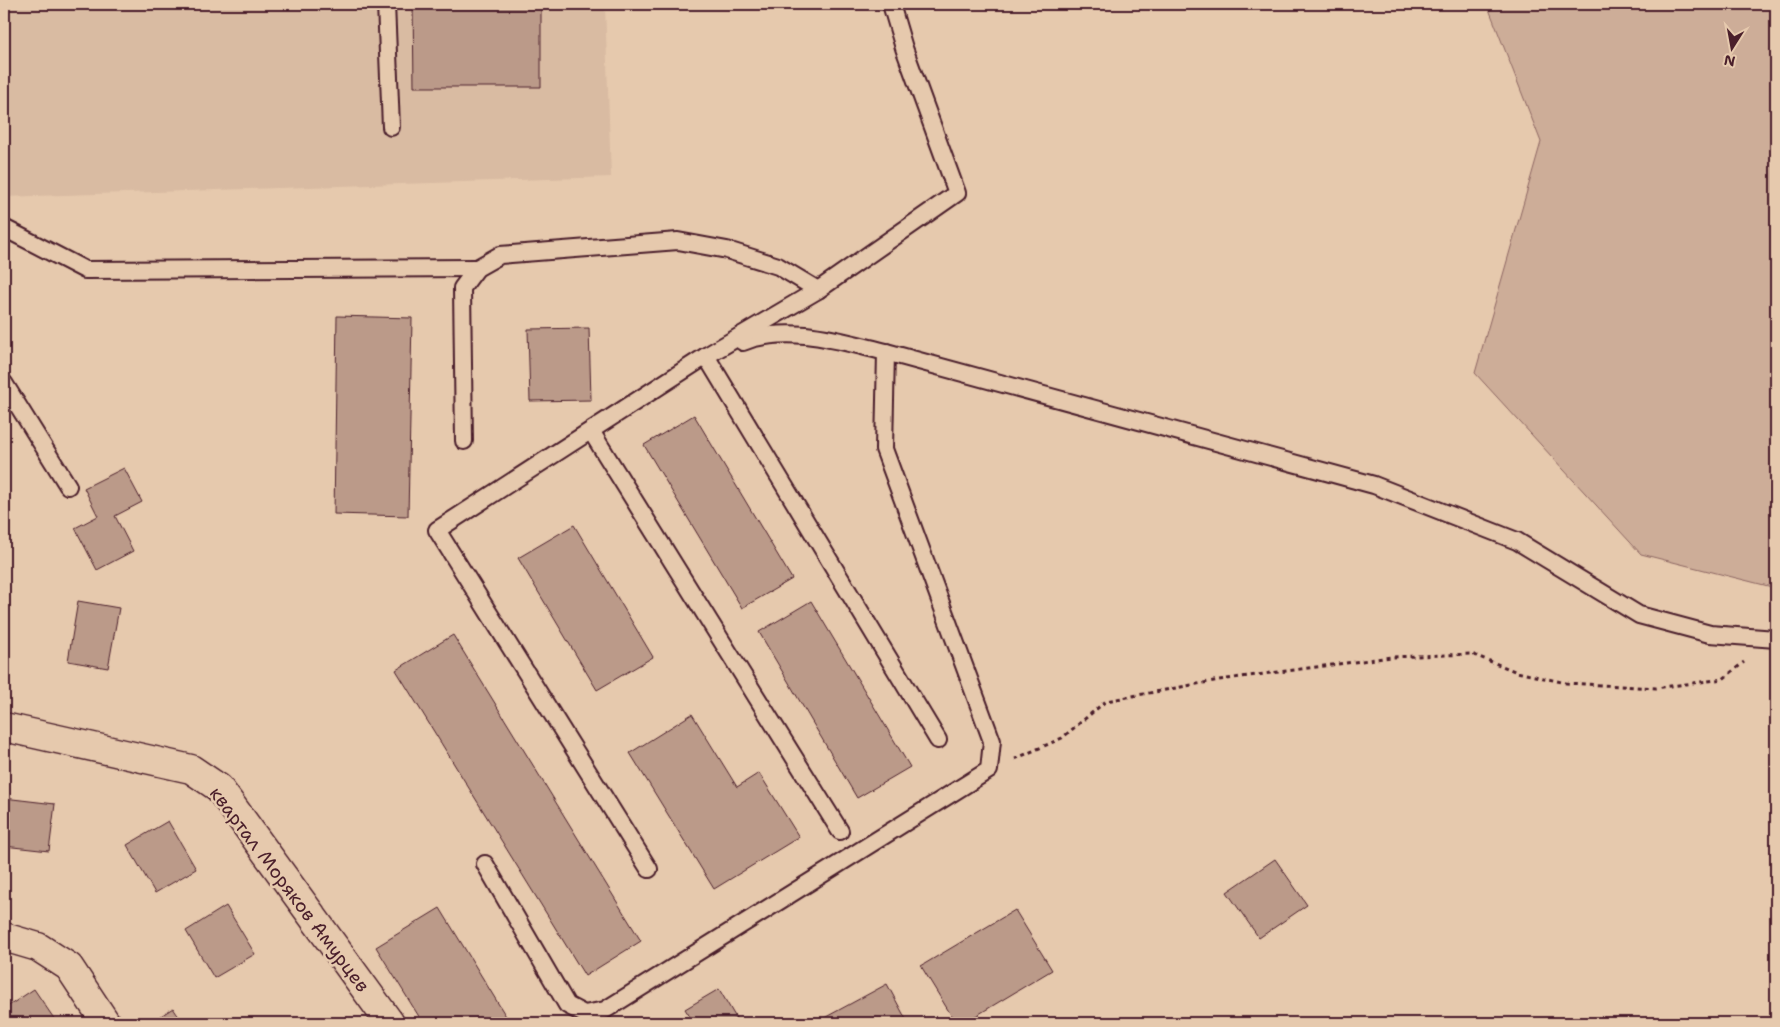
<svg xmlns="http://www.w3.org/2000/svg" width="1780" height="1027" font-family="'Shantell Sans',sans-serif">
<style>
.built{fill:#d9bba2}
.green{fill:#cdad98;stroke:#8c6662}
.building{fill:#bb9a89;stroke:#4a1f2b}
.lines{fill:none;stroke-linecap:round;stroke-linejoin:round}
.service-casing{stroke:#4a1f2b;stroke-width:20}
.minor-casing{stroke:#4a1f2b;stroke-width:31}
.path{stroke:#4a1f2b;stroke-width:3;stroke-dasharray:4 4;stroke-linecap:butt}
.service{stroke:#e6c9ad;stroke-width:16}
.minor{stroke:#e6c9ad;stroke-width:28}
.labels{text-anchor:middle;stroke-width:5;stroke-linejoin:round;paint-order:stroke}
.street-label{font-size:19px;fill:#4a1f2b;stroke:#e6c9ad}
</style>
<rect width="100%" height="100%" fill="#e6c9ad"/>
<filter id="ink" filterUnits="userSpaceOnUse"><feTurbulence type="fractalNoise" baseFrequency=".02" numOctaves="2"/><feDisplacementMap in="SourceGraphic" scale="10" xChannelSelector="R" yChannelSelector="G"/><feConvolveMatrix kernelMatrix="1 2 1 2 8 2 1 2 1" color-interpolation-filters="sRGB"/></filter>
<g filter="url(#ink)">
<path class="built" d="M 4,4 L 605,4 L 611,177 L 4,197 Z"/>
<path class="green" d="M 1487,4 L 1776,4 L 1776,588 L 1641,554 L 1475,373 L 1541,142 Z"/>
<g class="building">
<path d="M 413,4 L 541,4 L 541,87 L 414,87 Z"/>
<path d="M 337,316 L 412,318 L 408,516 L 334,514 Z"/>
<path d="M 589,328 L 591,400 L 530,401 L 528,329 Z"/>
<path d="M 694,415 L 792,579 L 742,608 L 644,445 Z"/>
<path d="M 124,468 L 142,502 L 115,516 L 133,551 L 97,570 L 75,528 L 98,516 L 84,488 Z"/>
<path d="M 574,525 L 653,657 L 597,690 L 518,558 Z"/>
<path d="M 78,601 L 119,608 L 108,668 L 68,661 Z"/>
<path d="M 811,601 L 910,767 L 857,798 L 759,632 Z"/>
<path d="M 453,635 L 641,941 L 585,976 L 396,670 Z"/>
<path d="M 692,714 L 737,787 L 759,773 L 799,837 L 714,889 L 630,753 Z"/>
<path d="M 4,798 L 55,804 L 49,851 L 4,846 Z"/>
<path d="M 168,821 L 196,869 L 155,893 L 127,845 Z"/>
<path d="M 1275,859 L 1307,905 L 1259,938 L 1227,892 Z"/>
<path d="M 226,906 L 255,954 L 214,978 L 186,931 Z"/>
<path d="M 440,908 L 507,1018 L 499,1023 L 423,1023 L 376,947 Z"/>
<path d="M 1015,910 L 1052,970 L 964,1023 L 956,1023 L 921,966 Z"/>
<path d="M 887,984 L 908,1023 L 815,1023 Z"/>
<path d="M 34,989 L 57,1023 L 4,1023 L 4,1009 Z"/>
<path d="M 719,989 L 736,1018 L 728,1023 L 694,1023 L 685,1009 Z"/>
<path d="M 173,1008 L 183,1023 L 150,1023 Z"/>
</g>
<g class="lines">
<g class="service-casing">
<g id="service">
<path d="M 386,4 L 391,127"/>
<path d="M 4,228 L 85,270 L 477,268"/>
<path d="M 743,342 C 789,324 840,341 886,352 L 1374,485 L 1517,541 L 1639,615 L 1710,634 L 1776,639"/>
<path d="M 706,356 L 938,740"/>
<path d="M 4,383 L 68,486"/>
<path d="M 591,431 L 840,831"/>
<path d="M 464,441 L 462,288 L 477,268 L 500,255 L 678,241 L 727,250 L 778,266 L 818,290"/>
<path d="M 485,864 L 567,1005 L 584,1014 L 605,1010 L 989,770 L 992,741 L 884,449 L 886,352"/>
<path d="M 649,869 L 437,530 L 706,356 L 818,290 L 957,193 L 904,48 L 891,4"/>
</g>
</g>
<g class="minor-casing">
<g id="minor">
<path d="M 4,727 L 191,769 L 219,788 L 390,1023"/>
<path d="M 4,937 L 38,947 L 69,967 L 106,1023"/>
</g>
</g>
<path class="path" d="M 1015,759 L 1062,738 L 1106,701 L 1219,680 L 1391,657 L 1472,654 L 1517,672 L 1566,683 L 1656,688 L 1723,679 L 1744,662"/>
<use href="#service" class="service"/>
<use href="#minor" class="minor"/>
</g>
</g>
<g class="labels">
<g class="street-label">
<text transform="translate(290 889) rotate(53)" y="7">квартал Моряков Амурцев</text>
</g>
</g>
<rect width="1780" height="1027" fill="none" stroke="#e6c9ad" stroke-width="20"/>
<rect x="10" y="10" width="1760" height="1007" fill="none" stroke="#4a1f2b" stroke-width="2" filter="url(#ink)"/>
<g transform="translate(1732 48) rotate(191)" stroke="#e6c9ad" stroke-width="4" paint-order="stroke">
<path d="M0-4L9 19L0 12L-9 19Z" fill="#4a1f2b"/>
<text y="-8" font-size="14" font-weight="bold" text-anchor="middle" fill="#4a1f2b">N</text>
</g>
</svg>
